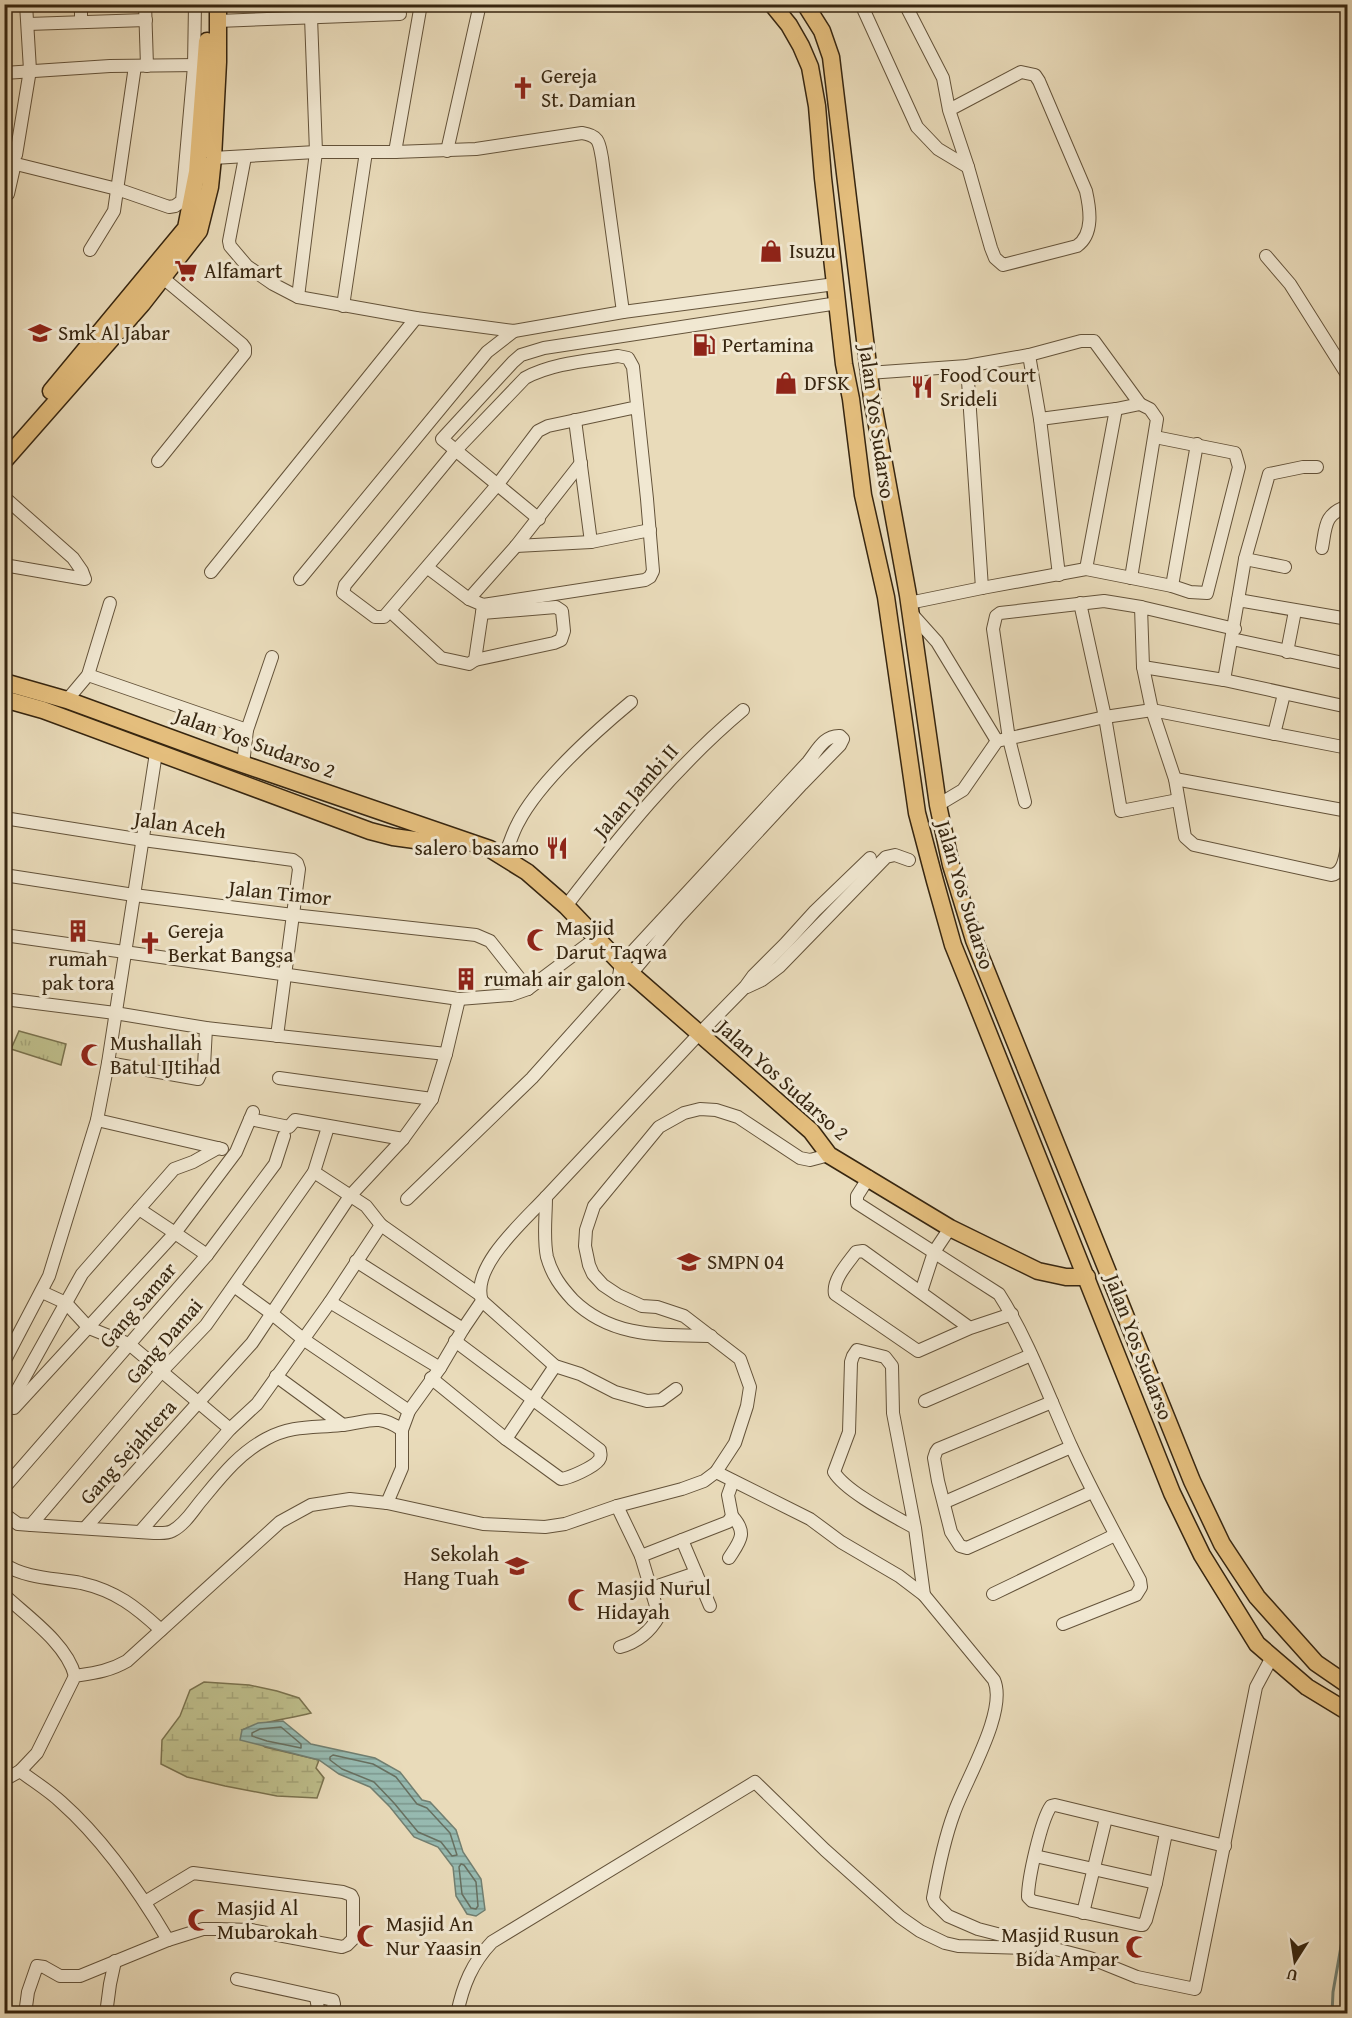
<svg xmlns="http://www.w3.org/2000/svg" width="1352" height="2018" font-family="'Gentium Book Plus',serif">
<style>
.wetland{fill:url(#wetland-marsh);stroke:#7a724e;stroke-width:1.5}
.park{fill:url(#park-tufts);stroke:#7a724e;stroke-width:1.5}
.water{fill:url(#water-rules);stroke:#717f71;stroke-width:1.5}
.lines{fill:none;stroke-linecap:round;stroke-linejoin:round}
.shore{stroke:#677061;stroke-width:1.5}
.stream{stroke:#717f71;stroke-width:3}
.minor-casing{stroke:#64533a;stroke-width:14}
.major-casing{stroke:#372610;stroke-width:19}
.minor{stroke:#f1e8d2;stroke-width:12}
.major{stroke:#e4be7d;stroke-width:16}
.labels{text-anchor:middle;stroke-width:6;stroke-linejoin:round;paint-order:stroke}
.poi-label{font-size:21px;fill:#372610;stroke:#f1e8d2;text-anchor:start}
.street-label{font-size:21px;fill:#372610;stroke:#f1e8d2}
</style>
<defs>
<pattern id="wetland-marsh" width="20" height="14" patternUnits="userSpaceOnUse" patternTransform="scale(1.5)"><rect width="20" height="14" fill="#bebe8b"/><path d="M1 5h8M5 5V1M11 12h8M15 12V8" fill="none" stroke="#a4a377"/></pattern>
<pattern id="park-tufts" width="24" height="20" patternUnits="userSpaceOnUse" patternTransform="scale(1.5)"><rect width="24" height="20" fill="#bebe8b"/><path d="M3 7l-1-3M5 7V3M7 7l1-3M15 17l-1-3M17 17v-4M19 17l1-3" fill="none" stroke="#a4a377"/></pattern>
<pattern id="water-rules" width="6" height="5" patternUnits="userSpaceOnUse" patternTransform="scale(1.5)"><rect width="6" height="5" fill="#97bbb2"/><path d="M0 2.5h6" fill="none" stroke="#7c988f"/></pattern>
</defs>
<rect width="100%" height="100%" fill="#e9dbba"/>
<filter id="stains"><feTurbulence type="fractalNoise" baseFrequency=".00333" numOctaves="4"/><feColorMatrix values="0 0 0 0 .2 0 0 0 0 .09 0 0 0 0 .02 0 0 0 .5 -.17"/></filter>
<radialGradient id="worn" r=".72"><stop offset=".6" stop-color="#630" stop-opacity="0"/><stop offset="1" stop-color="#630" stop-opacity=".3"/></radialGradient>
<path class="wetland" d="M 204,1682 L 249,1685 L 277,1691 L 299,1698 L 311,1713 C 288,1719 264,1721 242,1730 L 265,1747 L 319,1760 L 316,1768 L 324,1778 L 317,1798 L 277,1796 L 225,1786 L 187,1777 L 161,1764 L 162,1740 L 180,1716 L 190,1690 Z"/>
<path class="park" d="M 19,1031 L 66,1044 L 61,1065 L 11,1049 Z"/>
<path class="water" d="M 283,1721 L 311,1744 L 375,1758 L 400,1772 L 422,1800 L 430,1802 L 456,1830 L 463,1852 L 481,1879 L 485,1910 L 476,1916 L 467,1914 L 456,1896 L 453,1867 L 438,1847 L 414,1837 L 390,1807 L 370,1787 L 339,1774 L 319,1760 L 240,1740 L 242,1730 L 258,1723 Z"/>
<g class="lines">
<g class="shore">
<path d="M 281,1727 L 301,1744 L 301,1748 L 267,1741 L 252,1736 L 252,1733 L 260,1729 Z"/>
<path d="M 333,1755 L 373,1764 L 396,1777 L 417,1804 L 427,1808 L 450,1833 L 457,1855 L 452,1856 L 441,1842 L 418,1832 L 394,1803 L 374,1782 L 342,1769 L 330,1760 L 330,1757 Z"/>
<path d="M 461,1864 L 464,1865 L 476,1882 L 478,1906 L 476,1909 L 471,1908 L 462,1894 L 459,1867 Z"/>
</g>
<path class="stream" d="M 1332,2014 L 1333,1992 L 1348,1907"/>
<g class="minor-casing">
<g id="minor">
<path d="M 81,4 L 81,21"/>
<path d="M 145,4 L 147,66"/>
<path d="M 861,4 L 917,127 L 938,149 L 968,167"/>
<path d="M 905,4 L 943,78 L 949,110 L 968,167 L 991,248 L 995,258 L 1003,265 L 1077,246 C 1094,234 1090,209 1086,191 L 1039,81 L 1035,75 L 1021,72 L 949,110"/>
<path d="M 218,21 L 400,14"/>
<path d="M 28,24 L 146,20"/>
<path d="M 4,73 L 110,66 L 199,65"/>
<path d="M 447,151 L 480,4"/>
<path d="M 395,152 L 421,4"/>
<path d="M 16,155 L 30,70 L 26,4"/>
<path d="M 245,157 L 229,241 L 230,246 L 247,266 L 273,284 L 298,297 L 416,318 L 514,331 L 623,312 L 835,284"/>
<path d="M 213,158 L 316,152 L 395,152 L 476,149 L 582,133 C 600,136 599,143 602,158 L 623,312"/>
<path d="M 4,161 L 117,189 L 169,207 L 175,206 L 182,201 L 194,66 L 195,4"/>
<path d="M 4,197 L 8,194 L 15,163"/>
<path d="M 90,250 L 114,211 L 135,66"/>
<path d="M 1266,256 L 1290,284 L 1348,376"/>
<path d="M 298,297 L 316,152 L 311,17"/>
<path d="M 343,306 L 366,152"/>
<path d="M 1029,355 L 1081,341 L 1094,341 L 1140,404"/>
<path d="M 967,366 L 982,588"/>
<path d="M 868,373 L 967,366 L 1029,355 L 1040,419 L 1059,575"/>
<path d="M 1040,419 L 1116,409 L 1140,404 L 1150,409 L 1157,419 L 1131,578"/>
<path d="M 575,420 L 591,542"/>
<path d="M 158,461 L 245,353 L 245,348 L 242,344 L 163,278"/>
<path d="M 4,497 L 73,558 L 82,571 L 85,579 L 4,565"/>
<path d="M 539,519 L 442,439 L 513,362 L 521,355 L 544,348 L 838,303"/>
<path d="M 516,546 L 591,542 L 650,530"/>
<path d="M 1322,548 C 1326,526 1324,514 1348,506"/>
<path d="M 1245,559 L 1285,567"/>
<path d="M 428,568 L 469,599 L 483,605 L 645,580 L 650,577 L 653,571 L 647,499 L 633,367 L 628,358 L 618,356 C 587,361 553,363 525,378 L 456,450 L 345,585 L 343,593 L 375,617 L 384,617 L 498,484 L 538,431 L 548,426 L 637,407"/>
<path d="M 1086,569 L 1116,409"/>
<path d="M 211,572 L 416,318"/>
<path d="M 300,579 L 487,352 L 514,331"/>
<path d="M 1172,586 L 1197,444"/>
<path d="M 469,599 L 516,546 L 581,463"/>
<path d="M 1238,600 L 1245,559 L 1269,474 L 1303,467 L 1317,467"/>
<path d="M 909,603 L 982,588 L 1086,569 L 1172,586 L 1190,592 L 1207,593 L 1239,467 L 1235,453 L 1155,437"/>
<path d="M 1080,603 L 1105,717 L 1121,811 L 1178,800"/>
<path d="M 390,611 L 441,658 L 469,664 L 475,660 L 483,606"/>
<path d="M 911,613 L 937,642 L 997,741"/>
<path d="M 1235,629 L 1141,607 L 1143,667 L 1152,710 L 1175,779 L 1185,837 L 1194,845 L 1331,875 C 1345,873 1345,854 1348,842"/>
<path d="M 1232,639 L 1348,664"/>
<path d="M 1287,652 L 1295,611"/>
<path d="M 475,660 L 554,643 L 561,640 L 564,631 L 562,611 L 556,607 L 482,613"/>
<path d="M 1143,667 L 1224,680 L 1348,707"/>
<path d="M 88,675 L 247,730"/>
<path d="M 1224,680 L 1238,600 L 1348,619"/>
<path d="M 67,700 L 88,675 L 110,603"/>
<path d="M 1274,734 L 1284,694"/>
<path d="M 243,764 L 247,730 L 272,657"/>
<path d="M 1175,779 L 1348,811"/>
<path d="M 1025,802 L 1009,739 L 993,629 L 996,616 L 1000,613 L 1104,601 L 1141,607"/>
<path d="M 938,805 L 963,790 L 997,741 L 1105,717 L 1152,710 L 1348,748"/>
<path d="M 4,818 L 143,840 L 293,860 L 297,863 L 299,869 L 277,1036"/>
<path d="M 504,857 C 509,846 512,834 518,823 C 539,782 595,732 631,702"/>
<path d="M 4,875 L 134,895 L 293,915 L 476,935 L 490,941 L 528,989"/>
<path d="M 566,906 C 620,836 675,767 743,710"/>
<path d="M 4,935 L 459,999 L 511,995 L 528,989 L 596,938"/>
<path d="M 747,987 L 762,980 L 779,967 L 886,857 L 895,855 L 909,860"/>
<path d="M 4,999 L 115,1013 L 206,1028 L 446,1054 L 459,999"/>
<path d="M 108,1063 L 198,1079 L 204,1066 L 206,1028"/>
<path d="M 279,1078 L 432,1099"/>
<path d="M 250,1119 L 289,1127 L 295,1120 L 403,1139"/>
<path d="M 97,1120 L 222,1149"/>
<path d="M 869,1177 L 857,1196 L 857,1203 L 999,1294 C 1029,1341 1048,1395 1071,1446 C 1092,1492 1116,1536 1140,1580 L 1141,1587 L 1136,1595 L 1063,1624"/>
<path d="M 407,1199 L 532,1078 L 618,982 L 631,974 L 678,918 L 802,784 L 840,745 L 843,739 L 840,736 C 824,735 817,751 808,762 L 621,964 L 618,982"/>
<path d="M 381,1225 L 479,1294"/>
<path d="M 207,1255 L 175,1233 L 236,1152 L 253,1112"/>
<path d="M 356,1261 L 463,1329"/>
<path d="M 234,1286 L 271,1313 L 303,1339 L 409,1411"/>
<path d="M 42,1292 L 66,1303 L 89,1328 L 129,1344 L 230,1429"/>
<path d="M 921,1292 L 934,1252 L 950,1228"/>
<path d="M 482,1301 L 555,1366 L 580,1374 L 615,1392 L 647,1401 L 661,1400 L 676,1389"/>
<path d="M 330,1302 L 440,1368"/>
<path d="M 970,1328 L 863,1251 L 856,1252 C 848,1263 832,1280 835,1294 L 918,1351 L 970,1328 L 1012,1314"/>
<path d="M 711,1336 C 660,1335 612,1338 573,1300 C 561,1287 552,1275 547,1257 C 543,1238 546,1217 546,1197 L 699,1034 L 745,987 L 753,976 L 785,944 L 815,911 L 870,858"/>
<path d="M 4,1362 L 49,1276 L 97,1120 L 108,1063 L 156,753"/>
<path d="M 276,1376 L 343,1425"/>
<path d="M 431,1378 L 506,1439 L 561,1479 C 570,1478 594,1467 599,1460 C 602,1456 600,1454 600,1450 L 455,1341"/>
<path d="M 925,1401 L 1031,1355"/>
<path d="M 1052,1402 L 938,1449 L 936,1452 L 934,1458 L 938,1481 L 951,1532 L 960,1546 L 967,1548 L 1092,1492"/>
<path d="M 14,1408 L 175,1233 L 139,1209"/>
<path d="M 4,1414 L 82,1274 L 174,1169 L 193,1162 L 218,1148"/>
<path d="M 506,1439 L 555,1366"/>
<path d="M 716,1472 L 810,1519 L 841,1542 L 899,1576 L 924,1595 L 994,1680 C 1008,1711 965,1781 954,1813 C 944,1840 938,1870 933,1898 L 935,1903 L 948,1916 L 978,1929 L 1090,1958 L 1137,1977 L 1195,1989 L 1256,1687 L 1272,1657"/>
<path d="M 4,1488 L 207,1255 L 275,1164 L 284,1136"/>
<path d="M 945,1502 L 1071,1447"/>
<path d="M 387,1503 L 402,1468 L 402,1430 L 409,1411 L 440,1368 L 463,1329 L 482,1301 C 470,1267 524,1221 546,1197"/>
<path d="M 617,1506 L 641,1556 L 659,1616 C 650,1632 638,1642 620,1647"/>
<path d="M 4,1514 L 18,1524 L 31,1525 L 154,1533 C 160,1533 166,1534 172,1531 C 184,1525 192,1512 200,1502 C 220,1478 238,1454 266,1439 C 292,1425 313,1428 341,1425 C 367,1423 377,1412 402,1430"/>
<path d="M 31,1525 L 162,1371 L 206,1325 L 314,1172 L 328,1127"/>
<path d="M 85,1528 L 252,1343 L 350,1196 L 403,1139 L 432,1099 L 446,1054"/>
<path d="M 915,1528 L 893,1413 L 892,1366 L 885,1357 L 857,1350 L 853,1356 L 851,1362 L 849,1432 L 834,1472 C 846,1492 894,1516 915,1528 L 924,1595"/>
<path d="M 140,1532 L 230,1429 L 257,1404 L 330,1302 L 381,1225 L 366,1206 L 314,1172"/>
<path d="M 682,1540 L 710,1606"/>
<path d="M 641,1556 L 728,1522 L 732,1516 L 728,1495 L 733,1481"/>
<path d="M 729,1558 C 740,1541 748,1533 732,1516"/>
<path d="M 4,1564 C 26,1579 56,1578 81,1583 C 116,1591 136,1607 161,1630"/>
<path d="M 652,1588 L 696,1573"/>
<path d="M 993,1594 L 1115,1535"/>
<path d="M 4,1595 C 28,1617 67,1644 75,1676"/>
<path d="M 20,1771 C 33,1781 48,1790 61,1802 C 104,1840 139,1891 168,1940 L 203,1929 L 217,1929 L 251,1930 L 342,1947 L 347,1945 L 353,1939 L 353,1899 L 351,1895 L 343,1892 L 193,1873 L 145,1902"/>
<path d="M 4,1780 L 20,1771 L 37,1753 L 75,1676 C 94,1673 110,1671 127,1661 L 280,1522 L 311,1505 L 350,1499 L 387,1503 L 483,1524 L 545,1527 L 565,1524 L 617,1506 L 682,1489 L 704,1481 L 716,1472 L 735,1443 L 747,1406 L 750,1387 L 740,1359 L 684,1316 L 657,1307 L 642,1306 L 618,1295 L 603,1285 L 593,1274 L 589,1265 L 585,1246 L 586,1230 L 594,1206 L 659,1127 L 684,1113 L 700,1109 L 716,1110 L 738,1117 L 800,1158 L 810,1160 L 829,1155"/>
<path d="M 1166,1833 L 1156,1883 L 1146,1920 L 1143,1925 L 1140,1925 L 1032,1901 L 1028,1897 C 1028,1879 1041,1820 1051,1806 L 1055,1805 L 1225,1846"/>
<path d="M 1035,1856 L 1156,1883"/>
<path d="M 1083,1913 L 1106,1818"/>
<path d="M 237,1979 L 333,2000 L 334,2004 L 331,2014"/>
<path d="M 316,1997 L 319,2014"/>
<path d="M 25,2014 L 28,1992 L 37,1966 L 44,1967 L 60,1976 L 80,1976 L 168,1940"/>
<path d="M 106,2014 L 110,1984 L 115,1961"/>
<path d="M 457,2014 C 463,1985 472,1963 492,1942 L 755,1782 L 825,1850 L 900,1917 L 920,1931 L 945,1943 L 958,1946 L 1031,1948"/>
</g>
</g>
<g class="major-casing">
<g id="major">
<path d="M 772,4 L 789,25 L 801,46 L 810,67 L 817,106 L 823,178 L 844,364 L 851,399 L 863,495 L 886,597 L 917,813 L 935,881 L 953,945 L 974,997 L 1172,1493 L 1202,1555 L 1257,1644 L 1307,1687 L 1348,1712"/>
<path d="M 805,4 L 822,31 L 831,57 L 872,398 L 908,595 L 938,805 L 951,865 L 974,940 L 1192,1481 L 1222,1544 L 1257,1597 L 1316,1663 L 1348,1685"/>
<path d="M 51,391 L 186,228 L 197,172 L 207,41"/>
<path d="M 4,461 L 142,304 L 199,231 L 210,187 L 213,158 L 218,62 L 218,4"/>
<path d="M 4,682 L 67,700 L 231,760 L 490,849 L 527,872 L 566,906 L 629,972 L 811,1131 L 829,1155 L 950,1228 L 1038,1271 L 1066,1277 L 1087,1277"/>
<path d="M 4,699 L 43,710 L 370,831 L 393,837 L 459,846"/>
</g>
</g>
<use href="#minor" class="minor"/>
<use href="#major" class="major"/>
</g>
<defs>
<g id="church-bare" transform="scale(1.8)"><path d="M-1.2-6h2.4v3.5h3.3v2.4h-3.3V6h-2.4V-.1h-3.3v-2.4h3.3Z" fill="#8f2418" stroke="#f1e8d2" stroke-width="2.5" paint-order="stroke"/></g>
<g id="shop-bare" transform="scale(1.8)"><path d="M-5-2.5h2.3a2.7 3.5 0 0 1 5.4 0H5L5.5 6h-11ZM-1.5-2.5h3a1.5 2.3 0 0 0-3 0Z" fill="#8f2418" stroke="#f1e8d2" stroke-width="2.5" paint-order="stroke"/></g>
<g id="supermarket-bare" transform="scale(1.8)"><path d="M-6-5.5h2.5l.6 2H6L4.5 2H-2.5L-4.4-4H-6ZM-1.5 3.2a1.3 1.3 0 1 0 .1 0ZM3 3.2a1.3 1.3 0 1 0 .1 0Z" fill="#8f2418" stroke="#f1e8d2" stroke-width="2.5" paint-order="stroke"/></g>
<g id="school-bare" transform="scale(1.8)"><path d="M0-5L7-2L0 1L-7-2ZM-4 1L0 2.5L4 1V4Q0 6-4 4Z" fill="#8f2418" stroke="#f1e8d2" stroke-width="2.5" paint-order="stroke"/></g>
<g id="fuel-bare" transform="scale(1.8)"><path d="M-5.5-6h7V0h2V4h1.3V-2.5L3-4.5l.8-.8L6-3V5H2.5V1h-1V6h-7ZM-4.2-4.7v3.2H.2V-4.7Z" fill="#8f2418" stroke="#f1e8d2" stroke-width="2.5" paint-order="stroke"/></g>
<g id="restaurant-bare" transform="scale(1.8)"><path d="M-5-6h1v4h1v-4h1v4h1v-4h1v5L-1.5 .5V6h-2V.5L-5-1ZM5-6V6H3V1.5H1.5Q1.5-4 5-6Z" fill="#8f2418" stroke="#f1e8d2" stroke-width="2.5" paint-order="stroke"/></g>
<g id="building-bare" transform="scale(1.8)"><path d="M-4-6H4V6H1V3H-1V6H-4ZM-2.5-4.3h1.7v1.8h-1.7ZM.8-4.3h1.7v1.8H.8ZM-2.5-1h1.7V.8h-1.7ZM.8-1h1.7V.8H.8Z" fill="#8f2418" stroke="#f1e8d2" stroke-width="2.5" paint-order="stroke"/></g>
<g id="mosque-bare" transform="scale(1.8)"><path d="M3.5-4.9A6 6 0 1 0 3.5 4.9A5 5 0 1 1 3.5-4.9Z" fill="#8f2418" stroke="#f1e8d2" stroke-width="2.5" paint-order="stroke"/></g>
</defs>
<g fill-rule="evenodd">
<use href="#church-bare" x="523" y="88"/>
<use href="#shop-bare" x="771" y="251"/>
<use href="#supermarket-bare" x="186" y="271"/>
<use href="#school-bare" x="40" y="333"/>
<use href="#fuel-bare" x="704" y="345"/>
<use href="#shop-bare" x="786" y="383"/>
<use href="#restaurant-bare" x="922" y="387"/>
<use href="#restaurant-bare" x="557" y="848"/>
<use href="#building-bare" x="78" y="931"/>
<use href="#mosque-bare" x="538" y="940"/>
<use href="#church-bare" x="150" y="943"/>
<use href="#building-bare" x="466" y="979"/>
<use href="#mosque-bare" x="92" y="1055"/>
<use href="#school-bare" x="689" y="1262"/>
<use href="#school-bare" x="517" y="1566"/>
<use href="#mosque-bare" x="579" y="1600"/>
<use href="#mosque-bare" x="199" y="1920"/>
<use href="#mosque-bare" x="368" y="1936"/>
<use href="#mosque-bare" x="1137" y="1947"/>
</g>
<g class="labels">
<g class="poi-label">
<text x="541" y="83">Gereja<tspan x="541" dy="24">St. Damian</tspan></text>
<text x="789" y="258">Isuzu</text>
<text x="204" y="278">Alfamart</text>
<text x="58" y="340">Smk Al Jabar</text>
<text x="722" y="352">Pertamina</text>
<text x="940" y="382">Food Court<tspan x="940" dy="24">Srideli</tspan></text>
<text x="804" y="390">DFSK</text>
<text x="539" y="855" text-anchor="end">salero basamo</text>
<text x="556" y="935">Masjid<tspan x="556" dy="24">Darut Taqwa</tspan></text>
<text x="168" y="938">Gereja<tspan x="168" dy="24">Berkat Bangsa</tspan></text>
<text x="78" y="966" text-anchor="middle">rumah<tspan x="78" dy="24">pak tora</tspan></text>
<text x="484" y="986">rumah air galon</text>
<text x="110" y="1050">Mushallah<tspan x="110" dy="24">Batul IJtihad</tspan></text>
<text x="707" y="1269">SMPN 04</text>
<text x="499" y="1561" text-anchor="end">Sekolah<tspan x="499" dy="24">Hang Tuah</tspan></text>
<text x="597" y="1595">Masjid Nurul<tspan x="597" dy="24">Hidayah</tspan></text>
<text x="217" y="1915">Masjid Al<tspan x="217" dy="24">Mubarokah</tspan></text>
<text x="386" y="1931">Masjid An<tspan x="386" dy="24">Nur Yaasin</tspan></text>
<text x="1119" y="1942" text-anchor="end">Masjid Rusun<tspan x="1119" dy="24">Bida Ampar</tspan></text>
</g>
<g class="street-label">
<text transform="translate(877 422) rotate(82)" y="7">Jalan Yos Sudarso</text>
<text transform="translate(255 743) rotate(20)" y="7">Jalan Yos Sudarso 2</text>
<text transform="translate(636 791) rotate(-49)" y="7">Jalan Jambi II</text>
<text transform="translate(180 825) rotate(8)" y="7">Jalan Aceh</text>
<text transform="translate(280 893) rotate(6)" y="7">Jalan Timor</text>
<text transform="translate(965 895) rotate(73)" y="7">Jalan Yos Sudarso</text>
<text transform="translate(783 1080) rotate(42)" y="7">Jalan Yos Sudarso 2</text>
<text transform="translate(138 1305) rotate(-49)" y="7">Gang Samar</text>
<text transform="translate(164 1341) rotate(-49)" y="7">Gang Damai</text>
<text transform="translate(1139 1347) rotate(69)" y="7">Jalan Yos Sudarso</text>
<text transform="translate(128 1452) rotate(-48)" y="7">Gang Sejahtera</text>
</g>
</g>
<rect width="1352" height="2018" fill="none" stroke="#e9dbba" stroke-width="24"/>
<rect x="6" y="6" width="1340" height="2006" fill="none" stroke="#372610" stroke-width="3"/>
<rect x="12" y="12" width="1328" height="1994" fill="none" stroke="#372610" stroke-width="1.5"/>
<g transform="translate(1295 1961) rotate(192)" stroke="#f1e8d2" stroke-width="4.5" paint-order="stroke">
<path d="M0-4.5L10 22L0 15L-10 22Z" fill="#372610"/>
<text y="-9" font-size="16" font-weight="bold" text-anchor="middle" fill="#372610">U</text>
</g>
<rect width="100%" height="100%" filter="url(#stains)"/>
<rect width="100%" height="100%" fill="url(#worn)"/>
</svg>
